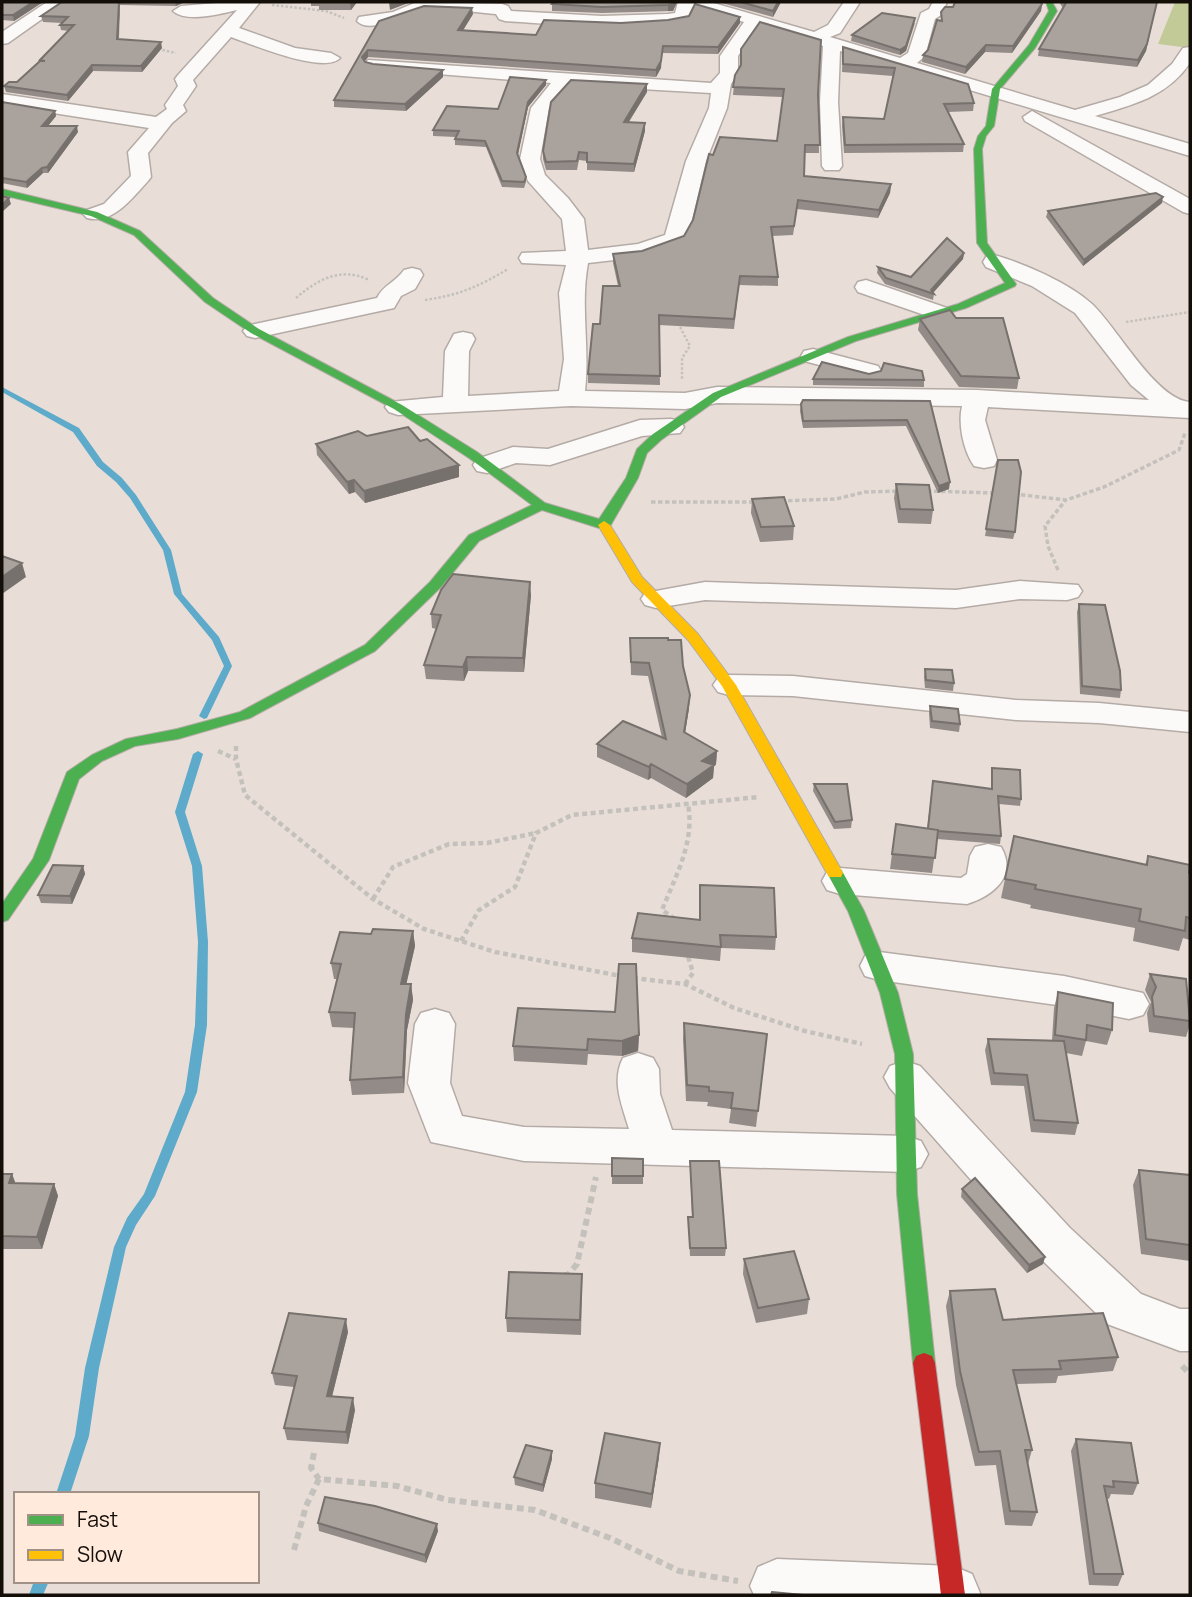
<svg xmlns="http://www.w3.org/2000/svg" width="1192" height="1597" font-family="Manrope,sans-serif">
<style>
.green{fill:#c2cb98}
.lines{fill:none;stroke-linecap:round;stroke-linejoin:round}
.stream{fill:#5eaaca;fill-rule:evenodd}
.street-casing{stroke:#b4aba6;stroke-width:3}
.fast-casing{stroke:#b4aba6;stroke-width:2}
.slow-casing{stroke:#b4aba6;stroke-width:2}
.jam-casing{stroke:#b4aba6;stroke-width:2}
.path-far3{stroke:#c4c1bd;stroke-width:2.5;stroke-dasharray:2.5 2;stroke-linecap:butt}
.path-far2{stroke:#c4c1bd;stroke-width:3.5;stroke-dasharray:4.5 2.5;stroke-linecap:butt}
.path-far1{stroke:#c4c1bd;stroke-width:4.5;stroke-dasharray:5 3.5;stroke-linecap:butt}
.path{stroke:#c4c1bd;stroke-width:6;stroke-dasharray:7 4.5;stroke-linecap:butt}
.street{fill:#fcfaf9;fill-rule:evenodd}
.fast{fill:#4caf50;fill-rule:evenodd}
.slow{fill:#ffc107;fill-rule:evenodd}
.jam{fill:#c62828;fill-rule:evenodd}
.wall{fill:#928b87}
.shaded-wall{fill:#77716e}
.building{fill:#aaa29d;stroke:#77716e;stroke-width:2}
</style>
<rect width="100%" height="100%" fill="#e9ded7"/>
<path class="green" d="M 1175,2 L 1190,2 L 1190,48 L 1158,44 Z"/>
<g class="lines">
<g class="stream">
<path d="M 2,387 L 79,428 L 103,462 L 122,478 L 136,495 L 171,550 L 182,594 L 219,637 L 232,666 L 207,718 L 204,719 L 199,716 L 224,666 L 212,640 L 174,594 L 163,550 L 130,498 L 116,482 L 97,466 L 73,432 L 2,392 Z"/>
<path d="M 198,751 L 203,754 L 185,812 L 202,866 L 208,942 L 207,1025 L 197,1092 L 155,1196 L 136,1225 L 126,1247 L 99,1368 L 89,1436 L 70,1494 L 56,1494 L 75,1436 L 85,1368 L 114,1247 L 127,1218 L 144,1194 L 185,1092 L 195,1025 L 198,942 L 192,866 L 175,812 L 193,754 Z"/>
<path d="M 34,1581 L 49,1581 L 43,1595 L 29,1595 Z"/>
</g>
<g class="street-casing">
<g id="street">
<path d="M 47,2 L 66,2 L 8,43 L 2,44 L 2,32 Z"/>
<path d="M 229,2 L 260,2 L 239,28 L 295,48 L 331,53 L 340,58 C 324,75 251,44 231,37 L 193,80 L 196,86 L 183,105 L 186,111 L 172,123 L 148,153 L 151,177 L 148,181 C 132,198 113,225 87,218 L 83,214 L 87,210 L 104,204 L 131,176 L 128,152 L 149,128 L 2,105 L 2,94 L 156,117 L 167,109 L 165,105 L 178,86 L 175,79 L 178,75 L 237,10 C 220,14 186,23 173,11 L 181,6 Z"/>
<path d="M 417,2 L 502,4 L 508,6 L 511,11 L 602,16 L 668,14 L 675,13 L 678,2 L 710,2 L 814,32 L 828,25 L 844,2 L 860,2 L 840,33 L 830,37 L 900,58 L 908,53 L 921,13 L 929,9 L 933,2 L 947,2 L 941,15 L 935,19 L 925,56 L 917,63 L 1075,110 L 1120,97 L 1148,85 L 1172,64 L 1183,48 L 1190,47 L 1190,63 C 1167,97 1132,105 1095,116 L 1190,144 L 1190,156 L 840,51 L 838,102 L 842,166 L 839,170 L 825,170 L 822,166 L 820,102 L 823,46 L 758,26 L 738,56 L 738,73 L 731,84 L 727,108 L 706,161 L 690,228 L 681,244 L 641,257 L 588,263 C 580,307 590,347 585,391 L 685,393 L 717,387 L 977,390 L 1149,400 L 1131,385 L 1075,313 L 1032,286 L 986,267 L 983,262 L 986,257 L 994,255 C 1023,263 1069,283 1092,304 C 1116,326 1156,400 1190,402 L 1190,418 L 988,407 L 985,420 L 997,460 L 994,466 L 984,468 L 974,466 C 963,450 958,424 962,406 L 717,403 L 685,409 L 571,406 L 398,415 L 389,412 L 385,407 L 389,402 L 443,397 L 445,351 L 454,334 L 463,332 L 472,334 L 475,339 L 469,351 L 468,396 L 559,391 L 564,359 L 559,293 L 566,265 L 522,263 L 519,258 L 522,253 L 566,251 L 562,219 L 528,181 L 520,159 L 531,108 L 551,83 L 374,69 L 368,68 L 365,64 L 368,60 L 711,83 L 720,73 L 720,56 L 744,22 L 693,7 L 688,20 C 635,34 560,24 505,21 L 499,19 L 496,14 C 476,13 442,6 424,10 C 408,14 370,35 357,21 L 359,17 L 393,12 ZM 570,85 L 711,93 L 709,108 L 686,161 L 665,235 L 638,244 L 588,250 L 584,219 L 568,198 L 545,175 L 540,159 L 549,108 Z"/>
<path d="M 1032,111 L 1190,199 L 1190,214 L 1183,212 L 1025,121 L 1023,117 Z"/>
<path d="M 412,268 L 420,270 L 423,275 L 415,289 L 401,296 L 394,308 L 255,338 L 247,336 L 243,331 L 247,326 L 255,324 L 377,298 C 383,285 396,282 404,270 Z"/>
<path d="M 866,280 L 947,308 L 951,313 L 947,318 L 939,320 L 858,292 L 855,287 L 858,282 Z"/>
<path d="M 813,349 L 878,366 L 881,371 L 878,376 L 869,378 L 804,361 L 801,356 L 804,351 Z"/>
<path d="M 671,419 L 680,421 L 684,427 L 680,433 L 642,436 L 550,465 L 516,463 L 487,473 L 477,471 L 473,465 L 477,459 L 513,447 L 548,449 L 640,420 Z"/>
<path d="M 1020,581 L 1078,585 L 1082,591 L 1078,597 L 1067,600 L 1020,599 L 956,608 L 705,600 L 656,608 L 645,605 L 641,599 L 645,593 L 705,582 L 956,590 Z"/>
<path d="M 729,675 L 793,676 L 1016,700 L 1099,703 L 1190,712 L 1190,732 L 1099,723 L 1016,720 L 793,696 L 729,695 L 718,692 L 713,685 L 718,678 Z"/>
<path d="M 988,844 L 1001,847 C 1018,876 993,896 967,904 L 840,894 L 827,890 L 822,881 L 827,872 L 840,868 L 961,878 L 967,874 L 970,856 L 975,847 Z"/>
<path d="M 879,952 L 1064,976 L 1143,993 L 1149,1004 L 1143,1015 L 1129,1019 L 1064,1006 L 879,980 L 865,976 L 860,966 L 865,956 Z"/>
<path d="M 435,1009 L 449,1013 L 455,1024 L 450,1083 L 462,1116 L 524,1127 L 629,1129 C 622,1105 611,1081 623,1058 L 638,1053 L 653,1058 L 659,1069 L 660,1094 L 672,1130 L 906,1136 L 921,1141 L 928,1154 L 921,1167 L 906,1172 L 524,1161 L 431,1142 L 408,1083 L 415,1024 L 421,1013 Z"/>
<path d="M 905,1061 L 920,1066 L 1070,1228 L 1141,1294 L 1180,1309 L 1190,1309 L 1190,1351 L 1180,1351 L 1107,1324 L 1038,1256 L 890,1088 L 884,1077 L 890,1066 Z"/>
<path d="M 777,1559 L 953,1566 L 972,1574 L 980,1593 L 979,1595 L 754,1595 L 750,1586 L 758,1567 Z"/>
</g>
</g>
<g class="fast-casing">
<g id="fast">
<path d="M 1046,2 L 1052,2 L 1057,11 L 1035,48 L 1000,89 L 994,126 L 986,136 L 982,149 L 987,243 L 1016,284 L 1015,286 L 966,308 L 856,341 L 721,397 L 661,440 L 647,453 L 638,478 L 609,528 L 599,528 L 542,510 L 479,541 L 440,588 L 375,651 L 250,718 L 178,739 L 135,746 L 102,761 L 79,779 L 49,860 L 8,920 L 2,922 L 2,904 L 33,859 L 67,772 L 92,755 L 126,739 L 177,729 L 240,712 L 365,645 L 430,582 L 469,535 L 532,505 L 469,458 L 394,409 L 251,333 L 205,302 L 134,235 L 91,216 L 2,195 L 2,189 L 97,212 L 140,231 L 213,298 L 259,329 L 402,405 L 477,452 L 545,503 L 599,519 L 626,478 L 637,449 L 653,434 L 713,393 L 848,337 L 958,304 L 1005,283 L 977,243 L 974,149 L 978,136 L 986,126 L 992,89 L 1029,45 L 1049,11 Z"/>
<path d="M 835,867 L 841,869 L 864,911 L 898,993 L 913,1054 L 917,1194 L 935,1363 L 932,1370 L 924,1373 L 916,1370 L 913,1363 L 897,1194 L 895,1054 L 880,993 L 848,911 L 827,873 Z"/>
</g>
</g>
<g class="slow-casing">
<path id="slow" d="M 604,521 L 610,525 L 642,577 L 698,634 L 736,685 L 843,873 L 841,877 L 829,877 L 722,686 L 688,640 L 632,582 L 598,525 Z"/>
</g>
<g class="jam-casing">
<path id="jam" d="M 924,1353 L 932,1356 L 935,1363 L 965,1595 L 941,1595 L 913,1363 L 916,1356 Z"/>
</g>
<g class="path-far3">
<path d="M 272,5 L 326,11 L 344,18"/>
<path d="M 158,49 L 176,53"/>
<path d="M 296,298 C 317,280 340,267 367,279 L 366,282"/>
<path d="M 425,300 C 459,295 478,287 508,269"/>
<path d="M 1126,322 L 1190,312"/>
<path d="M 678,323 L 690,346 L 682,358 L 682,379"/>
</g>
<g class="path-far2">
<path d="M 927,491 L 995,493"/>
<path d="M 1014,494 L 1066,500 L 1104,487 L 1179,450 L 1185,433"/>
<path d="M 781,501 L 836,499 L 865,492 L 901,491"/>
<path d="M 651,502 L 758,502"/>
<path d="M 1058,570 L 1048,546 L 1045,526 L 1065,501"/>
</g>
<g class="path-far1">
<path d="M 236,746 L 236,759 L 245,795 L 373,899 L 424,929 L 495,952 L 621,976"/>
<path d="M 218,751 L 236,759"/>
<path d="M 373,899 L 393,867 L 449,844 L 487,843 L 536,833"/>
<path d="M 675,919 L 662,910 C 676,875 695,842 688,804"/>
<path d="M 461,941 L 479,910 L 515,887 L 536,833 L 572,815 L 759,797"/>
<path d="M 633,978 L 685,984 L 734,1008 L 805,1031 L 862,1044"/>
<path d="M 685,984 L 693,973 L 687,953"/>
</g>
<g class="path">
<path d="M 564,1275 L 568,1275 L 577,1264 L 596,1177"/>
<path d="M 1182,1366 L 1190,1374"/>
<path d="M 314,1453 L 311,1468 L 319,1479"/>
<path d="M 294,1550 L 306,1506 L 319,1479 L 397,1486 L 448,1500 L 535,1510 L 610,1538 L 679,1571 L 738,1581"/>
</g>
<use href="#street" class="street"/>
<use href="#fast" class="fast"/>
<use href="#slow" class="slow"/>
<use href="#jam" class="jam"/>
</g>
<g class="wall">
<path d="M 2,2 L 43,2 L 14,21 L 2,20 Z"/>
<path d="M 62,2 L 185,2 L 176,6 L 120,5 L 119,39 L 162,48 L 142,72 L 93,71 L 68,101 L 6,92 L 4,86 L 17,82 L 40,61 L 69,31 L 61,30 L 60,25 L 62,23 L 43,22 L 41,16 Z"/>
<path d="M 311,2 L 357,2 L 351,10 L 319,10 L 319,6 L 311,6 Z"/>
<path d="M 554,2 L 677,2 L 673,11 L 602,13 L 552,11 L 552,4 Z"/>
<path d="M 718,2 L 781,2 L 773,17 Z"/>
<path d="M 1059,2 L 1157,2 L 1146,51 L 1137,67 L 1038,56 L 1039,49 L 1063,8 Z"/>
<path d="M 1042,4 L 1041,11 L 1012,53 L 985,52 L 965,74 L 922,62 L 923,55 L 928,50 L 941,20 L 941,12 L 953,7 Z"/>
<path d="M 473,14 L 463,30 L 536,35 L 621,23 L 740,23 L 718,54 L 662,53 L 661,68 L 656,77 L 368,57 L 365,61 L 365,62 L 373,64 L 443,70 L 443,77 L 406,111 L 334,107 L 334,100 L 379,21 Z"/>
<path d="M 915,23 L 906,51 L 900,55 L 851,41 L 852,35 Z"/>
<path d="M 843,47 L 968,84 L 974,103 L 973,111 L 948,112 L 964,144 L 963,152 L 844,153 L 842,126 L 843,117 L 884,119 L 893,76 L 842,72 Z"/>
<path d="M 735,75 L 818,94 L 819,153 L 805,153 L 804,176 L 891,184 L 890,193 L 878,218 L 797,209 L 793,235 L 772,236 L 778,277 L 778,286 L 739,285 L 734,329 L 659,325 L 660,385 L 588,383 L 588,374 L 600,324 L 618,286 L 613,263 L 613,254 L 642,251 L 684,236 L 693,220 L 713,155 L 777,141 L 783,97 L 733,95 Z"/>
<path d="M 546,80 L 546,85 L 528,107 L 518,155 L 526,177 L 526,182 L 524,188 L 502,187 L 486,147 L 455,145 L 455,139 L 456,137 L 433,136 L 433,130 L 498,109 Z"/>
<path d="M 647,92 L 629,122 L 645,131 L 634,172 L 587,170 L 587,161 L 579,160 L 577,170 L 546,170 L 543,159 L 543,151 Z"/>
<path d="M 2,102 L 55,111 L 56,116 L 48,126 L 78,132 L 48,173 L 43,173 L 27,188 L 2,183 Z"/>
<path d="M 1162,203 L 1083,266 L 1046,217 L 1048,211 Z"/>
<path d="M 964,253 L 963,259 L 933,293 L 934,294 L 933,300 L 885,284 L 877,273 L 878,267 L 911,277 Z"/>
<path d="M 920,319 L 1019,378 L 1017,389 L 959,387 L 918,330 Z"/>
<path d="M 869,374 L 924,380 L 924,387 L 813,385 L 813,379 Z"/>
<path d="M 930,401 L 949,489 L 938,493 L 906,426 L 803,428 L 800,411 L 801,404 Z"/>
<path d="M 367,436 L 420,441 L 459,477 L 365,503 L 355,492 L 349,494 L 317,455 L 316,444 Z"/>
<path d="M 998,460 L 1015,532 L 1013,539 L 985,536 Z"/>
<path d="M 896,484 L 933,510 L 931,524 L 898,523 L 894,498 Z"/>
<path d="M 752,499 L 794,526 L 793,540 L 760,542 L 751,513 Z"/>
<path d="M 531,595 L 524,672 L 468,671 L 464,681 L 426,679 L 424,665 L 437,629 L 432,628 L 431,614 Z"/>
<path d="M 1079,604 L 1121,690 L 1120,698 L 1080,694 L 1077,612 Z"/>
<path d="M 630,638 L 668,640 L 683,666 L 689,708 L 685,733 L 717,751 L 716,764 L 714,766 L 713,778 L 686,798 L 651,778 L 648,780 L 597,757 L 597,744 L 662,738 L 648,676 L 631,675 Z"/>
<path d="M 925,669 L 954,683 L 953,691 L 925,688 L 924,677 Z"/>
<path d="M 930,706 L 960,724 L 959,732 L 930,728 L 929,713 Z"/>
<path d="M 992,768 L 1021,799 L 1020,806 L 999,804 L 1001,836 L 1000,844 L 937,839 L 932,873 L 890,869 L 896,824 L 927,829 L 933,781 L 991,789 L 991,775 Z"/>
<path d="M 814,784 L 852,820 L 851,828 L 834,829 L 813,791 Z"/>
<path d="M 1014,836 L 1145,865 L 1148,856 L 1190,874 L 1190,940 L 1183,938 L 1179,951 L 1133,941 L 1135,928 L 1030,908 L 1031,905 L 1001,898 Z"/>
<path d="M 83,866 L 85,874 L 72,904 L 41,903 L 38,895 Z"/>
<path d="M 700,885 L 776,937 L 775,950 L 721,948 L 720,961 L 632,952 L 632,938 L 699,920 Z"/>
<path d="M 413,931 L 415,946 L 406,984 L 411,984 L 413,1000 L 407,1030 L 404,1093 L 352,1095 L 350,1080 L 354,1028 L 332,1027 L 329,1012 L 337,979 L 334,979 L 331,963 L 371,934 Z"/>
<path d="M 1150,974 L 1190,1012 L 1190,1024 L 1186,1037 L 1149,1032 L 1147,1013 L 1151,1002 L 1145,990 Z"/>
<path d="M 1058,992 L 1112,1030 L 1107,1045 L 1086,1041 L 1082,1056 L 1066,1053 L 1078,1123 L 1075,1135 L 1031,1132 L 1024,1086 L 991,1085 L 985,1050 L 988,1039 L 1052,1040 L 1054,1008 Z"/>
<path d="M 684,1023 L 767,1034 L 756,1127 L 729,1123 L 731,1109 L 707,1106 L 708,1102 L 686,1101 L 683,1039 Z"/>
<path d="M 639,1035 L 638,1051 L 622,1056 L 588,1054 L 587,1065 L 514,1061 L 513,1046 Z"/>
<path d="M 612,1158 L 643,1159 L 643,1184 L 612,1184 Z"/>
<path d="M 690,1161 L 726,1248 L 725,1256 L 690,1256 L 688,1217 L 692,1217 Z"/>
<path d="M 1139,1170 L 1190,1175 L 1190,1261 L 1141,1254 L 1133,1185 Z"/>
<path d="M 2,1174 L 12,1174 L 15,1183 L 54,1184 L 58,1196 L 42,1249 L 2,1249 Z"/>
<path d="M 962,1189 L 1045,1257 L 1043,1264 L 1027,1273 L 961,1197 Z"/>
<path d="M 744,1259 L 809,1299 L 807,1314 L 756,1323 L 743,1274 Z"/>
<path d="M 582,1289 L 581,1335 L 507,1332 L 506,1318 Z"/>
<path d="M 950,1291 L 1003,1320 L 1118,1357 L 1113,1371 L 1058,1376 L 1056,1383 L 1016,1384 L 1032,1450 L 1028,1464 L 1037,1512 L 1032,1526 L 1005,1525 L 996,1465 L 975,1466 L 956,1385 L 946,1306 Z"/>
<path d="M 348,1332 L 332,1397 L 355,1410 L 348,1444 L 287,1440 L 284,1428 L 294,1387 L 275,1385 L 272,1373 Z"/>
<path d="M 1076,1439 L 1138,1483 L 1133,1495 L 1111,1494 L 1109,1499 L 1106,1498 L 1123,1574 L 1118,1586 L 1089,1585 L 1071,1451 Z"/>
<path d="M 552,1451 L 552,1459 L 543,1492 L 515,1485 L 514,1477 Z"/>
<path d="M 659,1457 L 651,1508 L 595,1498 L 595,1483 Z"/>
<path d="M 318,1523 L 438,1531 L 426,1563 L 319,1531 Z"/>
</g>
<g class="shaded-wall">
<path d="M 33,2 L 43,2 L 14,21 L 13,15 Z"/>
<path d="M 120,2 L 120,5 L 118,45 L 117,39 Z"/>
<path d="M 175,2 L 185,2 L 176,6 Z"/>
<path d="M 350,2 L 357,2 L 351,10 Z"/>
<path d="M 389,2 L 411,2 L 390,10 Z"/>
<path d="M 674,2 L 677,2 L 673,11 L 668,11 L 668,5 Z"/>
<path d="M 778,2 L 781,2 L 773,17 L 773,11 Z"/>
<path d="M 1157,2 L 1146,51 L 1137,67 L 1138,60 Z"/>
<path d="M 1042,4 L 1041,11 L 1012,53 L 1013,46 Z"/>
<path d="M 472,8 L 473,14 L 459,37 L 458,30 Z"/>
<path d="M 740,17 L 740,23 L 718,54 L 718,47 Z"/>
<path d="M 915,18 L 906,51 L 900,55 L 900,50 Z"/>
<path d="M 161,42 L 162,48 L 142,72 L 141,66 Z"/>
<path d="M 986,45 L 985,52 L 965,74 L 966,67 Z"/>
<path d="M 368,50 L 368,57 L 362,64 L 362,57 Z"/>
<path d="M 662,53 L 661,68 L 656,77 L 656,70 Z"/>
<path d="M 92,65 L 93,71 L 68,101 L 67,95 Z"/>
<path d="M 443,70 L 443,77 L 406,111 L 405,104 Z"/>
<path d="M 546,80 L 546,85 L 528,107 L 517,158 L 517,153 L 528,102 Z"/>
<path d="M 647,84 L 647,92 L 624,129 L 624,122 Z"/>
<path d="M 55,111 L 56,116 L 43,132 L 42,126 Z"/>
<path d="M 645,123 L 645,131 L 634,172 L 634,164 Z"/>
<path d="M 77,126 L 78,132 L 48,173 L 47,167 Z"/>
<path d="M 42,168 L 43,173 L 27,188 L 26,182 Z"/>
<path d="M 891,184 L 890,193 L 878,218 L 879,210 Z"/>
<path d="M 1163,197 L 1162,203 L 1083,266 L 1084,260 Z"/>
<path d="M 9,198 L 11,204 L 2,212 L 2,205 Z"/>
<path d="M 964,253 L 963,259 L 932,294 L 931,290 Z"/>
<path d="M 459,465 L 459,477 L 365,503 L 364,491 Z"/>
<path d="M 354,480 L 355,492 L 349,494 L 347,482 Z"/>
<path d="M 950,482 L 949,489 L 938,493 L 939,486 Z"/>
<path d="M 22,563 L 26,577 L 2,594 L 2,577 Z"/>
<path d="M 530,582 L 531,595 L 524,672 L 523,658 Z"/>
<path d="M 467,657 L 468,671 L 464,681 L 463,667 Z"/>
<path d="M 690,695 L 689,708 L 683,746 L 684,732 Z"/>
<path d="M 717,751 L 716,764 L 714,766 L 713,778 L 686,798 L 687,784 L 702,761 Z"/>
<path d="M 651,764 L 651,778 L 648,780 L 649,767 Z"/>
<path d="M 83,866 L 85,874 L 72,904 L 70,896 Z"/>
<path d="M 413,931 L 415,946 L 403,999 L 401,984 Z"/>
<path d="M 411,984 L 413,1000 L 407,1030 L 404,1093 L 403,1077 L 406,1014 Z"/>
<path d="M 639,1035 L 638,1051 L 622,1056 L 622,1041 Z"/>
<path d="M 12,1174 L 17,1187 L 9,1183 Z"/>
<path d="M 54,1184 L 58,1196 L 42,1249 L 37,1237 Z"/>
<path d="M 1045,1257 L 1043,1264 L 1027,1273 L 1029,1265 Z"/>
<path d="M 346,1319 L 348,1332 L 329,1408 L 327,1396 Z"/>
<path d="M 353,1398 L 355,1410 L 348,1444 L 346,1432 Z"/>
<path d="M 660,1443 L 659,1457 L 651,1508 L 652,1494 Z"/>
<path d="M 552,1451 L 552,1459 L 543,1492 L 543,1485 Z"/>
<path d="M 437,1524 L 438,1531 L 426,1563 L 425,1555 Z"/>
</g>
<g class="building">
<path d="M 2,2 L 33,2 L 13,15 L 2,15 Z"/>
<path d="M 62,2 L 119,2 L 117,39 L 161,42 L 141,66 L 92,65 L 67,95 L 4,86 L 9,82 L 17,82 L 40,61 L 45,61 L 40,60 L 74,25 L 60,25 L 68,17 L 41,16 Z"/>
<path d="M 554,2 L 674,2 L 673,4 L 668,5 L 602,7 L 552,4 Z"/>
<path d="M 741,2 L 778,2 L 773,11 Z"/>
<path d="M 955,2 L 1041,2 L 1042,4 L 1013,46 L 986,45 L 966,67 L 923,55 L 928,50 L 937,20 L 942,21 L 941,12 L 945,7 L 953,7 Z"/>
<path d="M 1065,2 L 1157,2 L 1147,44 L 1138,60 L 1039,49 L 1066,3 Z"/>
<path d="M 695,4 L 740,17 L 718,47 L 663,46 L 661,61 L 656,70 L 368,50 L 362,57 L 365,62 L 373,64 L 443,70 L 405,104 L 334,100 L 379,21 L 424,6 L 472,8 L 458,30 L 536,35 L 544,20 L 621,23 L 668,20 L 689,16 Z"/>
<path d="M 882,13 L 915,18 L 906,46 L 900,50 L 852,35 Z"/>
<path d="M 760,22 L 821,40 L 818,94 L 820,145 L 805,145 L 804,176 L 891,184 L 879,210 L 798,200 L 794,226 L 771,227 L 778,277 L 740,276 L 734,319 L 659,315 L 660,376 L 588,374 L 593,324 L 600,324 L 603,286 L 620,286 L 613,254 L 642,251 L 684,236 L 693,220 L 709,154 L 713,155 L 720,137 L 777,141 L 784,89 L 733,87 L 735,75 L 741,65 L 741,49 Z"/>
<path d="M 843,47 L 968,84 L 974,103 L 944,104 L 964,144 L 845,145 L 843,117 L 884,119 L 895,68 L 843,64 Z"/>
<path d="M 510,77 L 546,80 L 528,102 L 517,153 L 526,177 L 524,182 L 502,181 L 485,141 L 455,139 L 459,131 L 433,130 L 447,106 L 498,109 Z"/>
<path d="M 571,80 L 647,84 L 624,122 L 645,123 L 634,164 L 587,162 L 587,153 L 579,152 L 577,161 L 546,162 L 543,151 L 551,102 Z"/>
<path d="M 2,102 L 55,111 L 42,126 L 77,126 L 47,167 L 42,168 L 26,182 L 2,178 Z"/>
<path d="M 1156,193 L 1163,197 L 1084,260 L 1048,211 Z"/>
<path d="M 2,196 L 9,198 L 2,205 Z"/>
<path d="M 947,238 L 964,253 L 931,290 L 934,294 L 886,278 L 878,267 L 911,277 Z"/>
<path d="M 950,310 L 956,318 L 1003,318 L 1019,378 L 961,376 L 920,319 Z"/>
<path d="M 822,362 L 869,374 L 881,371 L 884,363 L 922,371 L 924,380 L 813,379 Z"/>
<path d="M 803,400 L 930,401 L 950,482 L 939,486 L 907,420 L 803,421 L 801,404 Z"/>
<path d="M 408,427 L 420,441 L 427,439 L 459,465 L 364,491 L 354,480 L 347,482 L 316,444 L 358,431 L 367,436 Z"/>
<path d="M 998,460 L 1018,460 L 1021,472 L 1015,532 L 986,529 Z"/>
<path d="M 896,484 L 929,485 L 933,510 L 900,509 Z"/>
<path d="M 784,497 L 794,526 L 761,527 L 752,499 Z"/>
<path d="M 2,556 L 22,563 L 2,577 Z"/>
<path d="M 453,574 L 530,582 L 523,658 L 467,657 L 463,667 L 424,665 L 441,615 L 431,614 L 441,590 Z"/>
<path d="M 1079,604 L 1105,605 L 1120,671 L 1121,690 L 1082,686 Z"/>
<path d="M 630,638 L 668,638 L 668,640 L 681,640 L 683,666 L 690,695 L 684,732 L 717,751 L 702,761 L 714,765 L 687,784 L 651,764 L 649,767 L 597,744 L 623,721 L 666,739 L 649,663 L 631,662 Z"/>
<path d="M 925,669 L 952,670 L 954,683 L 926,680 Z"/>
<path d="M 930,706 L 958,709 L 960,724 L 932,721 Z"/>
<path d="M 992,768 L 1020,770 L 1021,799 L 998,796 L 1001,836 L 938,831 L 928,829 L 933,781 L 992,789 Z"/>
<path d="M 814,784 L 847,784 L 852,820 L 835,822 Z"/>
<path d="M 896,824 L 938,830 L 935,858 L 892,854 Z"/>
<path d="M 1014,836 L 1147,865 L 1148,856 L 1190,865 L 1189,873 L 1190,874 L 1190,918 L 1186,917 L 1185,931 L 1139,921 L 1141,909 L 1035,889 L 1036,885 L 1005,879 Z"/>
<path d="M 53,865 L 83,866 L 70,896 L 38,895 Z"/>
<path d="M 700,885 L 774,888 L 776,937 L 720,935 L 721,947 L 632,938 L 638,913 L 700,920 Z"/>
<path d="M 373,929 L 413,931 L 401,984 L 411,984 L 406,1014 L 403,1077 L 350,1080 L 355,1013 L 329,1012 L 341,964 L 331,963 L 340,932 L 371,934 Z"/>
<path d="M 619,964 L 636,964 L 639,1035 L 622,1041 L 588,1039 L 587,1050 L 513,1046 L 518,1008 L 615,1012 Z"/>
<path d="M 1150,974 L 1186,979 L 1190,1021 L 1154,1016 L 1152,997 L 1156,987 Z"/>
<path d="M 1058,992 L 1113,1003 L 1112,1030 L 1087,1025 L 1086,1040 L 1055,1035 Z"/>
<path d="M 684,1023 L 767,1034 L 758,1111 L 731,1108 L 733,1093 L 709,1091 L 709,1087 L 687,1085 Z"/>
<path d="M 988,1039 L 1064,1041 L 1078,1123 L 1034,1120 L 1027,1075 L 994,1073 Z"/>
<path d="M 612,1158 L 643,1159 L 643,1176 L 612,1176 Z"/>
<path d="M 690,1161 L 719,1161 L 726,1248 L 690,1248 L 688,1217 L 693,1217 Z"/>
<path d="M 1139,1170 L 1190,1175 L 1190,1245 L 1146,1239 Z"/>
<path d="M 2,1174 L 12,1174 L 9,1183 L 54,1184 L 37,1237 L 2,1236 Z"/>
<path d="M 975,1178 L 1045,1257 L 1029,1265 L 962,1189 Z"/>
<path d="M 794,1251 L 809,1299 L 758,1308 L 744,1259 Z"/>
<path d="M 509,1272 L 582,1274 L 580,1320 L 506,1318 Z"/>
<path d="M 995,1289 L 1003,1320 L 1103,1313 L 1118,1357 L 1059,1361 L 1061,1369 L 1013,1370 L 1032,1450 L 1025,1450 L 1037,1512 L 1010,1511 L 1000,1451 L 979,1452 L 960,1371 L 950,1291 Z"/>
<path d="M 289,1313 L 346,1319 L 327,1396 L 353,1398 L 346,1432 L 284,1428 L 297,1376 L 272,1373 Z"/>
<path d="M 605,1433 L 660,1443 L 652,1494 L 595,1483 Z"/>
<path d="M 1076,1439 L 1131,1443 L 1138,1483 L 1113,1481 L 1114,1487 L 1104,1486 L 1123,1574 L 1094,1574 Z"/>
<path d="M 526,1445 L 552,1451 L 543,1485 L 514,1477 Z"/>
<path d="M 325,1497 L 375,1506 L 437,1524 L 425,1555 L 318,1523 Z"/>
<path d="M 772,1592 L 803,1595 L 771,1595 Z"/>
</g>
<rect width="1192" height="1597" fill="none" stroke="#140e09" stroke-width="7"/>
<rect x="14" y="1492" width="245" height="91" fill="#ffeadc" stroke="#a19288" stroke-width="2"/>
<rect x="28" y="1515" width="35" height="10" fill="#4caf50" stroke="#a19288" stroke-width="2"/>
<text x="77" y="1527" font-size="21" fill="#140e09">Fast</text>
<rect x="28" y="1550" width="35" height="10" fill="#ffc107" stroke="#a19288" stroke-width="2"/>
<text x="77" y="1562" font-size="21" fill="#140e09">Slow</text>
</svg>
